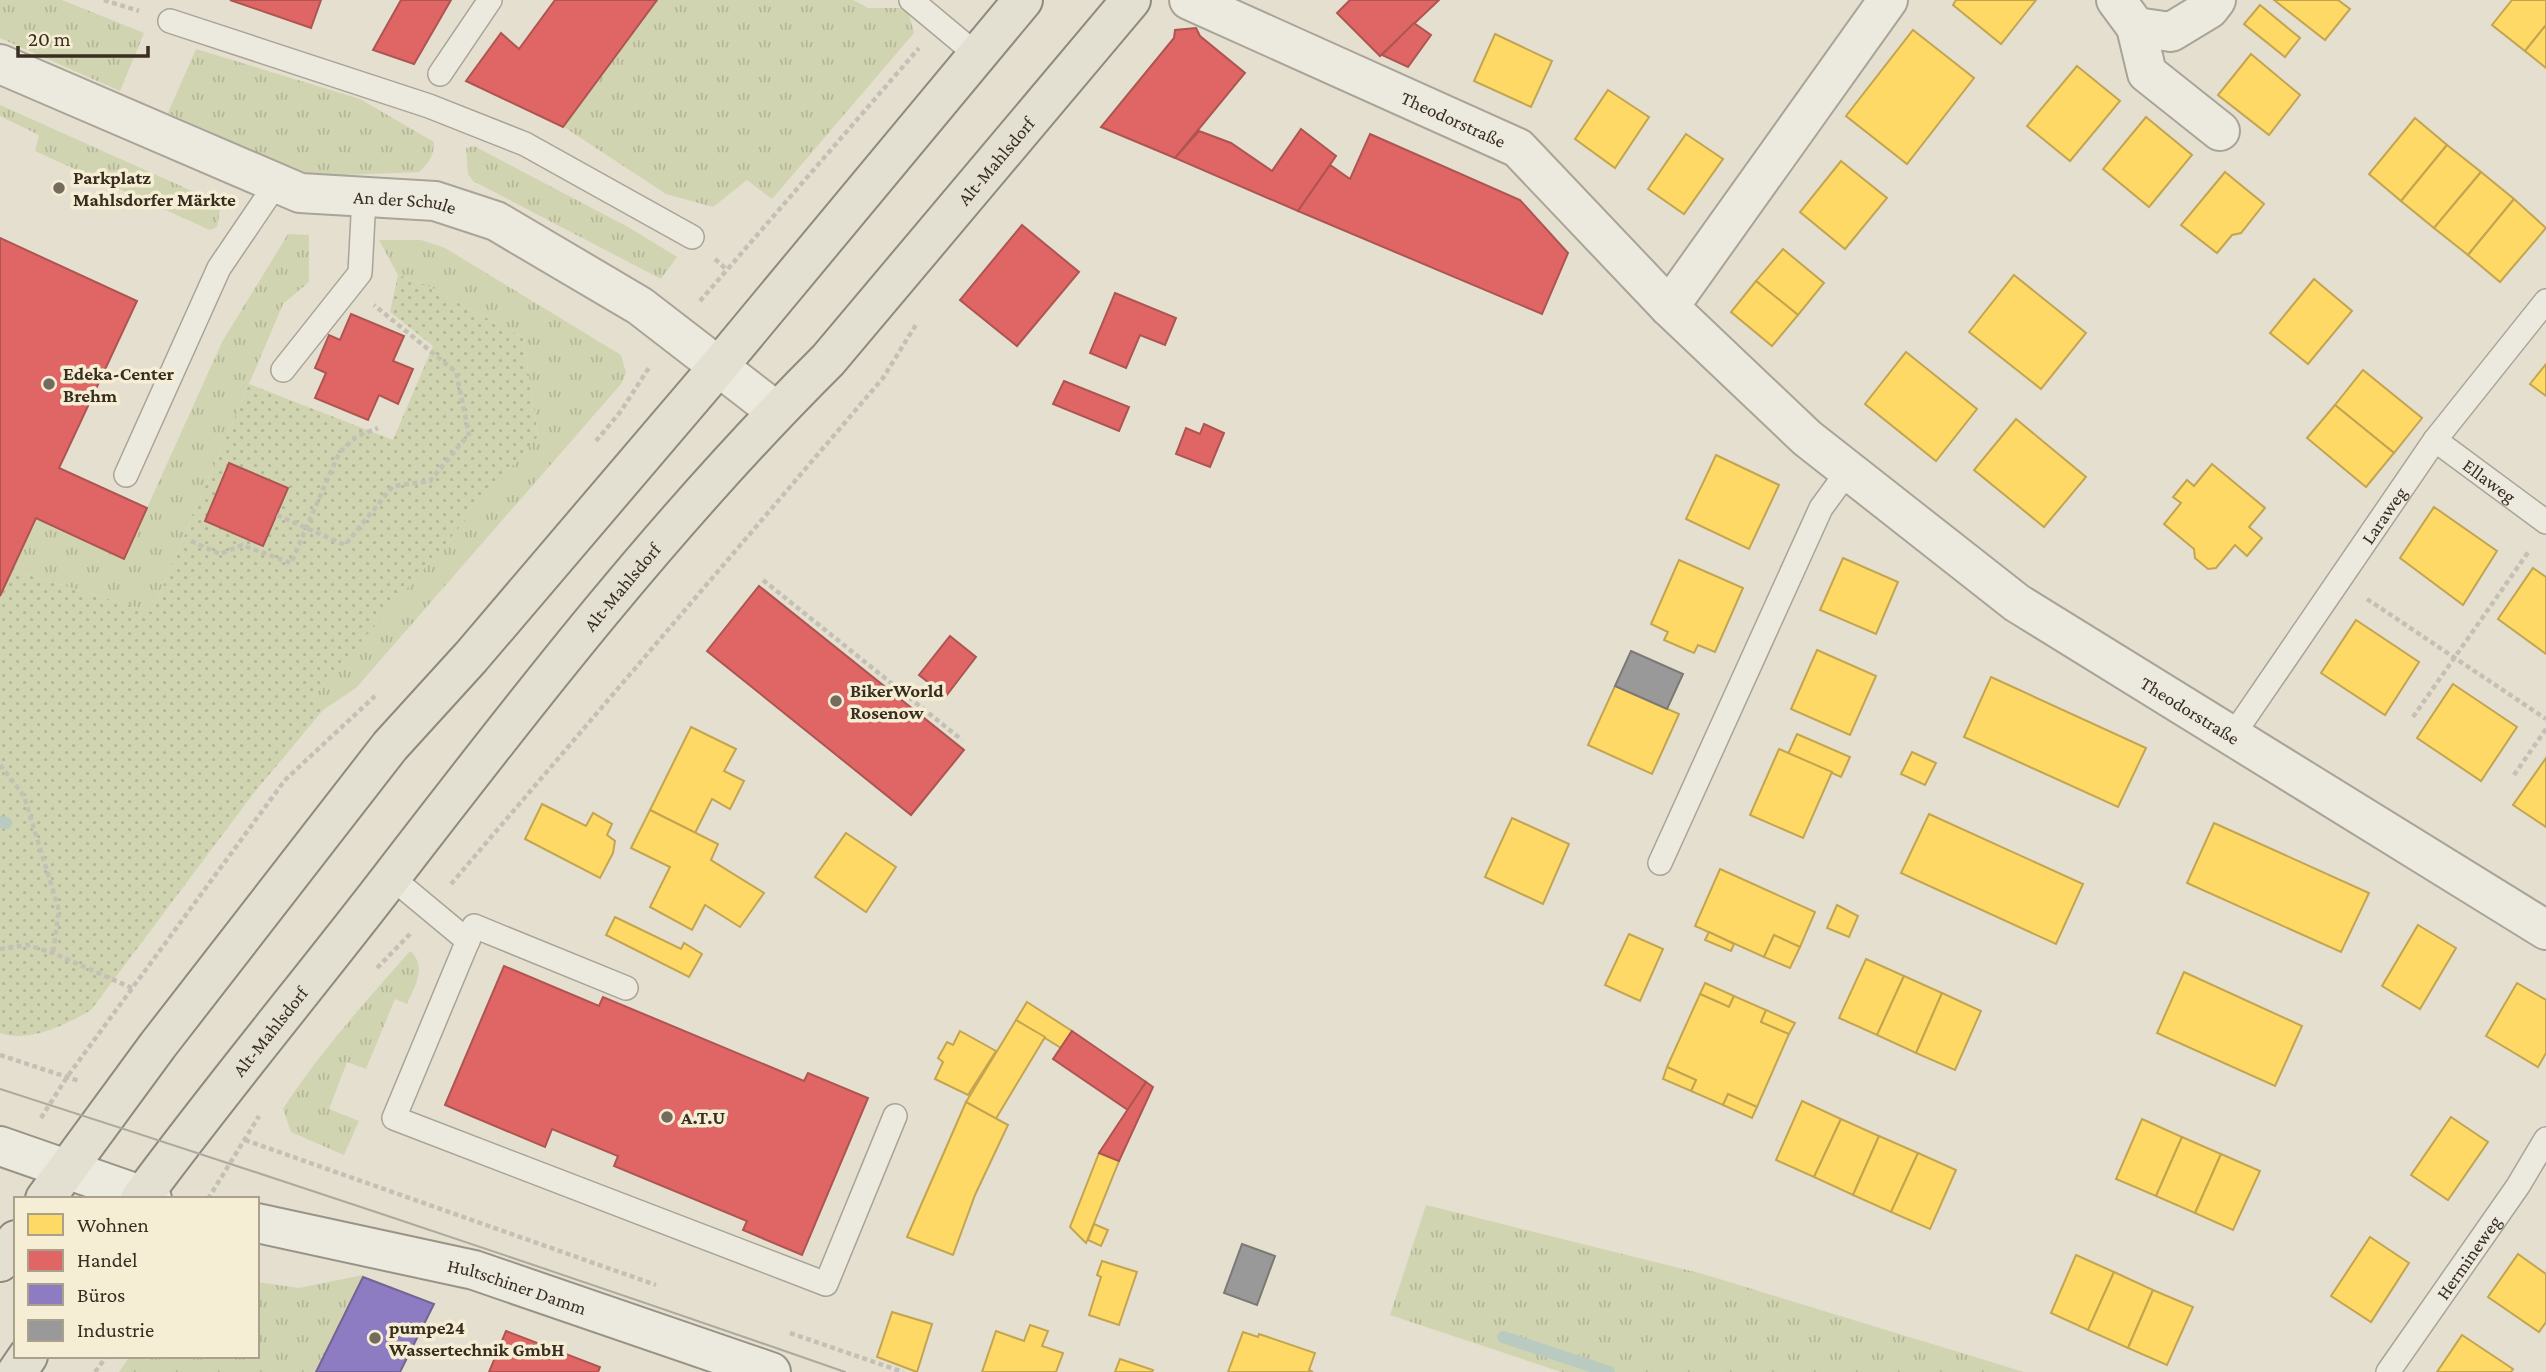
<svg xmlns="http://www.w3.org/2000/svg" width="2546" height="1372" font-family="'Crimson Pro',serif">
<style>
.grass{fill:url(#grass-tufts)}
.park{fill:url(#park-dots)}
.homes{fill:#ffd966;stroke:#c3a551;stroke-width:2}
.shops{fill:#e06666;stroke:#ae5551;stroke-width:2}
.offices{fill:#8e7cc3;stroke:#746492;stroke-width:2}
.industry{fill:#999;stroke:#7c7974;stroke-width:2}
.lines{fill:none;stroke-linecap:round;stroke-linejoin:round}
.stream{stroke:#b9cac1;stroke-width:12}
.lane-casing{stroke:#a9a497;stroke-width:26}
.street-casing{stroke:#a9a497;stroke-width:42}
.secondary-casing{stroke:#999386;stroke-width:42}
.primary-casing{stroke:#8f897e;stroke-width:42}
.path{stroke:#c5c0b6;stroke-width:4.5;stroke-dasharray:5 3.5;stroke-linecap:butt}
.lane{stroke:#ece9df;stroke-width:23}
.street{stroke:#ece9df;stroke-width:38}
.secondary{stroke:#ece9df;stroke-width:38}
.primary{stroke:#e3dfd1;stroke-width:38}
.tram{stroke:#aca99f;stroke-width:2}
.poi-dot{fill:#746b5c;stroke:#f5eed4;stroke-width:2.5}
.labels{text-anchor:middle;stroke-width:7;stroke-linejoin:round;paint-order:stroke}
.street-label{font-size:19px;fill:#382d1f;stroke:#f5eed4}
.poi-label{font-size:19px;font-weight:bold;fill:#382d1f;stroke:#f5eed4;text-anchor:start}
</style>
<defs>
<pattern id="grass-tufts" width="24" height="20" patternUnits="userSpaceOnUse" patternTransform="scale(1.75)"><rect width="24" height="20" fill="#d1d4b1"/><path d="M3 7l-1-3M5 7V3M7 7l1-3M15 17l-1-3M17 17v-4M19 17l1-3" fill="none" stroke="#b4b698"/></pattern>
<pattern id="park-dots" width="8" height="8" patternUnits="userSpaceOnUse" patternTransform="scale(1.75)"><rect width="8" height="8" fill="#d1d4b1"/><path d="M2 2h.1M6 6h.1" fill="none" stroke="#b4b698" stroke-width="1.8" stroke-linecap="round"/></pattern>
</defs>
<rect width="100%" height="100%" fill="#e4dfce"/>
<g class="grass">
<path d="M 0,0 L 62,0 L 144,33 L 120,91 L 0,38 Z"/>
<path d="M 657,0 L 853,0 L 868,8 L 907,8 L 914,33 L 772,199 L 747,180 L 713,207 L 666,194 L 564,127 Z"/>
<path d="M 196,49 L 360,99 L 434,142 C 434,155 429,163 419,172 L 317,176 L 299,171 L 168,113 Z"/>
<path d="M 0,105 L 221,204 L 217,227 L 210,230 L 35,151 L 39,135 L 0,116 Z"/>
<path d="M 474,146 L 628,227 L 677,257 L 661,279 L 473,181 L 468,174 L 466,148 Z"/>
<path d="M 288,234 L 309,235 L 309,282 L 283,304 L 152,612 L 11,570 L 36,518 L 124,559 L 222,342 Z"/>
<path d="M 379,240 L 421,240 L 445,248 L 621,355 L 626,373 L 621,384 L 356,688 L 323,710 L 309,702 L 538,435 L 523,338 L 426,285 L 398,275 Z"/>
<path d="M 410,951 C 428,966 414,988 407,1004 L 395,999 L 366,1069 L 347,1062 L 329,1109 L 359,1121 L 344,1155 L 291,1132 L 283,1109 C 320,1052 365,1002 410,951 Z"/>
<path d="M 1426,1205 L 1703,1274 L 2024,1372 L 1561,1372 L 1390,1315 Z"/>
<path d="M 363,1275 L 316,1372 L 119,1372 L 130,1356 L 257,1356 L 257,1282 L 299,1288 Z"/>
</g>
<path class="park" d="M 398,275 L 426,285 L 523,338 L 538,436 L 310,701 L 323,710 L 253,794 L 91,1010 C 65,1025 30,1043 0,1033 L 0,594 L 11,570 L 152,612 L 249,384 L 393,440 L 433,346 L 390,312 Z"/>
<g class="homes">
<path d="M 1956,0 L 2036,0 L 2001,44 L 1953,5 Z"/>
<path d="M 2274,0 L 2338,0 L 2350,9 L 2325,40 Z"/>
<path d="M 2512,0 L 2546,0 L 2546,25 L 2525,51 L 2492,25 Z"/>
<path d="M 2260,5 L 2300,38 L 2285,57 L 2244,24 Z"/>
<path d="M 2546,25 L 2546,68 L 2525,51 Z"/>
<path d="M 1913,30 L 1974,78 L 1907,164 L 1846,116 Z"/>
<path d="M 1495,34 L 1552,61 L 1531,107 L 1474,81 Z"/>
<path d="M 2251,54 L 2300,95 L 2269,135 L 2218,95 Z"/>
<path d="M 2077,66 L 2120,101 L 2070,161 L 2027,126 Z"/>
<path d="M 1608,90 L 1649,117 L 1615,168 L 1575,139 Z"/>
<path d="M 2146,117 L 2192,155 L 2149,207 L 2103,169 Z"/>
<path d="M 2415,118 L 2447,145 L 2401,201 L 2369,174 Z"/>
<path d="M 1686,134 L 1723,159 L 1684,214 L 1648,189 Z"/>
<path d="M 2447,145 L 2481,172 L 2434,228 L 2401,201 Z"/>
<path d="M 1841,161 L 1887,198 L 1845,249 L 1800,212 Z"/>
<path d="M 2225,172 L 2264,204 L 2241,233 L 2232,235 L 2217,253 L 2181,225 Z"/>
<path d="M 2481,172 L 2514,199 L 2468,255 L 2434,228 Z"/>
<path d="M 2514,199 L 2546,228 L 2500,282 L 2468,255 Z"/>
<path d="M 1783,249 L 1824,283 L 1798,315 L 1756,281 Z"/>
<path d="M 2014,275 L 2086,333 L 2041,389 L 1969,332 Z"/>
<path d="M 2314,279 L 2352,311 L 2308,364 L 2270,333 Z"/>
<path d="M 1756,281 L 1798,315 L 1772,346 L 1731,312 Z"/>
<path d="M 1906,352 L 1977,409 L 1936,461 L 1865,404 Z"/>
<path d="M 2546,364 L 2546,396 L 2530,384 Z"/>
<path d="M 2363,370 L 2422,418 L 2394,453 L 2335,405 Z"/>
<path d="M 2335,405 L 2394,453 L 2366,487 L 2307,438 Z"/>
<path d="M 2016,419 L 2086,477 L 2044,527 L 1974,470 Z"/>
<path d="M 1716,455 L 1779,485 L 1749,549 L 1686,519 Z"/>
<path d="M 2212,464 L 2265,508 L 2249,527 L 2262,538 L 2247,556 L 2235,545 L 2216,568 L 2208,569 L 2195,558 L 2194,549 L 2164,524 L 2181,503 L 2173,497 L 2187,480 L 2194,486 Z"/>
<path d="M 2434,507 L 2497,551 L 2463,605 L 2400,558 Z"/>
<path d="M 1843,558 L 1898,582 L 1876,634 L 1820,610 Z"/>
<path d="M 1679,560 L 1743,588 L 1715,652 L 1698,645 L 1694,653 L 1664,640 L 1668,632 L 1651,624 Z"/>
<path d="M 2533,568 L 2546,577 L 2546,654 L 2498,619 Z"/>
<path d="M 2356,620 L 2419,662 L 2385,715 L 2321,673 Z"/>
<path d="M 1817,650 L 1876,676 L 1850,735 L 1791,709 Z"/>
<path d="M 1991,677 L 2146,748 L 2118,807 L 1964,737 Z"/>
<path d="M 2453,684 L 2517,727 L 2481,781 L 2417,738 Z"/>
<path d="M 1615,686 L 1679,714 L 1652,774 L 1588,745 Z"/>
<path d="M 691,727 L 736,749 L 724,771 L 744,781 L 730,809 L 712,799 L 695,833 L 650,810 Z"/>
<path d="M 1797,734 L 1850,757 L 1841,777 L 1788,754 Z"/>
<path d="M 1779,749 L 1832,772 L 1803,838 L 1750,815 Z"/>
<path d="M 1912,752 L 1936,763 L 1925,785 L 1901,774 Z"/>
<path d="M 2546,758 L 2546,827 L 2513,805 Z"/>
<path d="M 542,804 L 586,826 L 593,813 L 612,824 L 607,835 L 615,841 L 613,853 L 600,878 L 525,839 Z"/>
<path d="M 650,810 L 718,844 L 711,860 L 764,893 L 740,927 L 705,905 L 692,930 L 650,907 L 670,867 L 631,848 Z"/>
<path d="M 1929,814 L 2083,884 L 2056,944 L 1901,873 Z"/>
<path d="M 1512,818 L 1569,844 L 1543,904 L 1485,877 Z"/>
<path d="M 2214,823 L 2369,893 L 2341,952 L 2187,883 Z"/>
<path d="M 846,833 L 896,867 L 866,912 L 815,877 Z"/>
<path d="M 1720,869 L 1815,912 L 1800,947 L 1774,935 L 1764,957 L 1695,926 Z"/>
<path d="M 1837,905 L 1858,916 L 1849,937 L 1827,928 Z"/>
<path d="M 615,917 L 681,949 L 684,943 L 702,954 L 689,977 L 606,935 Z"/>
<path d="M 2418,925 L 2456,948 L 2420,1009 L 2382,986 Z"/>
<path d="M 1709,932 L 1734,944 L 1731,951 L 1705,940 Z"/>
<path d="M 1629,934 L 1663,949 L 1640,1001 L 1605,985 Z"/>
<path d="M 1774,935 L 1800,947 L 1790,968 L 1764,957 Z"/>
<path d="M 1866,959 L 1904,976 L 1877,1035 L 1839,1018 Z"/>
<path d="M 2184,972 L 2302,1026 L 2275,1086 L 2157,1033 Z"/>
<path d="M 1904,976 L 1942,993 L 1916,1053 L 1877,1035 Z"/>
<path d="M 1705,983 L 1734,996 L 1729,1007 L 1700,994 Z"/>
<path d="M 2517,983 L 2546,1000 L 2546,1053 L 2538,1067 L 2486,1036 Z"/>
<path d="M 1942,993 L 1981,1011 L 1955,1070 L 1916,1053 Z"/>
<path d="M 1700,994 L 1729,1007 L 1734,996 L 1766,1010 L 1761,1022 L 1789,1034 L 1757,1107 L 1728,1094 L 1723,1105 L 1691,1091 L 1696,1080 L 1667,1067 Z"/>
<path d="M 1027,1002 L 1072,1031 L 1061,1048 L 1016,1020 Z"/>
<path d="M 1766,1010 L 1795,1023 L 1789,1034 L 1761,1022 Z"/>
<path d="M 1016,1020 L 1045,1037 L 995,1120 L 966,1102 Z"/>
<path d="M 960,1031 L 996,1051 L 968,1095 L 935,1079 L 943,1062 L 938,1058 L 947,1042 L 953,1045 Z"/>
<path d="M 1667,1067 L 1696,1080 L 1691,1091 L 1663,1079 Z"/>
<path d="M 1728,1094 L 1757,1107 L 1752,1118 L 1723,1105 Z"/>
<path d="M 1802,1101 L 1841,1119 L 1814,1177 L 1776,1160 Z"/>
<path d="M 966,1102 L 1008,1125 L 975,1195 L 953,1255 L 907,1237 Z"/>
<path d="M 2451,1117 L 2488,1142 L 2448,1200 L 2411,1175 Z"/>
<path d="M 1841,1119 L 1879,1136 L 1853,1195 L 1814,1177 Z"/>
<path d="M 2142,1119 L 2182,1137 L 2156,1196 L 2116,1179 Z"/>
<path d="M 1879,1136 L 1918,1153 L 1891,1212 L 1853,1195 Z"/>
<path d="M 2182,1137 L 2221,1154 L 2195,1213 L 2156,1196 Z"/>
<path d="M 1099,1153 L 1119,1161 L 1086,1243 L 1070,1227 Z"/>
<path d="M 1918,1153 L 1956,1170 L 1930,1229 L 1891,1212 Z"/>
<path d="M 2221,1154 L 2260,1171 L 2233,1230 L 2195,1213 Z"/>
<path d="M 1094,1224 L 1108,1230 L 1101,1246 L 1088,1240 Z"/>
<path d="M 2370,1237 L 2409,1263 L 2371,1322 L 2331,1296 Z"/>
<path d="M 2518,1254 L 2546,1274 L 2546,1322 L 2539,1332 L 2488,1297 Z"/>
<path d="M 2076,1255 L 2114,1272 L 2088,1330 L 2051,1313 Z"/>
<path d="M 1102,1261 L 1137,1272 L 1119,1325 L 1089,1315 L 1101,1277 L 1097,1275 Z"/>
<path d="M 2114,1272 L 2153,1290 L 2128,1348 L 2088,1330 Z"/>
<path d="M 2153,1290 L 2193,1307 L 2167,1365 L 2128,1348 Z"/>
<path d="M 892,1312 L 932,1324 L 917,1372 L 877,1357 Z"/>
<path d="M 1030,1325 L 1048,1331 L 1042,1346 L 1063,1353 L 1056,1372 L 982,1372 L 996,1331 L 1024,1341 Z"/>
<path d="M 1243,1332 L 1258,1337 L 1259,1334 L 1315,1353 L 1309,1370 L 1313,1372 L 1228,1372 Z"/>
<path d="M 2462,1335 L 2513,1369 L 2511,1372 L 2437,1372 Z"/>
<path d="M 1120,1359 L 1153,1370 L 1152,1372 L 1115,1372 Z"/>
</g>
<g class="shops">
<path d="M 230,0 L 321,0 L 311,28 Z"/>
<path d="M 401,0 L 451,0 L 414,64 L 373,50 Z"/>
<path d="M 555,0 L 657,0 L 563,127 L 466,81 L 501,33 L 519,49 Z"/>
<path d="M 1350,0 L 1439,0 L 1380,56 L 1337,13 Z"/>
<path d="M 1414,23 L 1431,35 L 1408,67 L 1382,55 Z"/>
<path d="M 1196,28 L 1200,36 L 1245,73 L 1175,158 L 1101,127 L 1174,38 L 1175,30 Z"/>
<path d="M 1301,129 L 1336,156 L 1298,211 L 1175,158 L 1199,131 L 1231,143 L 1272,171 Z"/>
<path d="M 1370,134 L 1520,200 L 1568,253 L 1542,314 L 1298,211 L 1330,165 L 1350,179 Z"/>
<path d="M 1022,225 L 1079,272 L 1017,346 L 960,300 Z"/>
<path d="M 0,238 L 137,301 L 59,468 L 147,508 L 124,559 L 36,518 L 0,596 Z"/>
<path d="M 1115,293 L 1176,318 L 1165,345 L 1140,335 L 1126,368 L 1090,353 Z"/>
<path d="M 351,314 L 404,336 L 393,361 L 413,369 L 398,404 L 379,395 L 368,420 L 315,398 L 326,373 L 315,368 L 329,335 L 340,340 Z"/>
<path d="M 1064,381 L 1129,407 L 1119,431 L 1053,404 Z"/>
<path d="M 1204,424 L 1224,433 L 1210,467 L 1176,454 L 1186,428 L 1200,434 Z"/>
<path d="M 229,463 L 288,488 L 263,546 L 205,521 Z"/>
<path d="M 759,586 L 964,750 L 911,815 L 707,651 Z"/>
<path d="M 950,636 L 976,657 L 946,696 L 919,675 Z"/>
<path d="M 504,966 L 599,1006 L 603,997 L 804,1081 L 808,1073 L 868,1098 L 802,1255 L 743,1230 L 747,1221 L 614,1166 L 618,1156 L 552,1129 L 545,1147 L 445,1105 Z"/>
<path d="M 1072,1031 L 1146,1082 L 1128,1110 L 1053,1059 Z"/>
<path d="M 1146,1082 L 1153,1087 L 1119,1161 L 1099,1153 Z"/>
<path d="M 506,1331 L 600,1367 L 598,1372 L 489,1372 Z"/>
</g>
<path class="offices" d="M 363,1277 L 434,1304 L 400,1372 L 316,1372 Z"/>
<g class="industry">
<path d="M 1631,651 L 1683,674 L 1667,709 L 1615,686 Z"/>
<path d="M 1242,1244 L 1275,1256 L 1257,1305 L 1224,1293 Z"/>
</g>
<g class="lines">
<g class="stream">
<path d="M 0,822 L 6,823"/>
<path d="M 1503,1337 L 1609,1372"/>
</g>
<g class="lane-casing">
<g id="lane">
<path d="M 911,0 L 977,55"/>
<path d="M 170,21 L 429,106 L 525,144 L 692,237"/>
<path d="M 440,74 L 490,0"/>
<path d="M 283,370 L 360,273 L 364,197"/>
<path id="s1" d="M 2435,440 L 2546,522"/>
<path d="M 126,475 L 219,268 L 276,184"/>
<path id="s2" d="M 2231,738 L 2435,440 L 2546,301"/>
<path d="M 1660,863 L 1821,508 L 1848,471"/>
<path d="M 391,877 L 468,941"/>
<path d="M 626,988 L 474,926 L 394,1118 L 826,1284 L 895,1116"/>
<path id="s3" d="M 2388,1372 L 2518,1186 L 2546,1139"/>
</g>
</g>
<g class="street-casing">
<g id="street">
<path id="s4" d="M 1189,0 L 1518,148 L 1669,307 L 1807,438 L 2017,603 L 2546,930"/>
<path d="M 2116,0 L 2136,27 L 2171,32 L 2209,9 L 2216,0"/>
<path d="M 2136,27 L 2147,73 L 2220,131"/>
<path id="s5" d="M 0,64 L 300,193 L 435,201 L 496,221 L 640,306 L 776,411"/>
<path d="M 1669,307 L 1888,0"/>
</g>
</g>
<g class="secondary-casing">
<g id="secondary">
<path d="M 0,1146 L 152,1199"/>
<path id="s6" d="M 257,1223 L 474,1270 L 771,1372"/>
</g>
</g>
<g class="primary-casing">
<g id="primary">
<path d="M 45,1199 L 158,1045 L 390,746 L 471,657 L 719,366 L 1023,0"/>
<path id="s7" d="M 140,1199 C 221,1089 309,984 392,876 C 529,698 668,519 828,360 L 1131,0"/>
<path d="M 0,1262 L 16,1240"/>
<path d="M 17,1372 L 28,1356"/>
</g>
</g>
<g class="path">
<path d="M 104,0 L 139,11"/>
<path d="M 715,259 L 727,270"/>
<path d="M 700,301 L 919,48"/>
<path d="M 596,441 L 621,411 L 650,366"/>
<path d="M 277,515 L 345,545 L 393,486 L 430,481 L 469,434 L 456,372 L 374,305"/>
<path d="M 191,541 L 220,554 L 242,545 L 291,563 L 339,453 L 357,436 L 378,428"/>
<path d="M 763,580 L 962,740"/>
<path d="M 2367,599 L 2546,719"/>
<path d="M 2413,717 L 2529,551"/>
<path d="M 0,765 L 24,796 L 59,910 L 53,953"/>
<path d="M 2514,775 L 2546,729"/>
<path d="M 451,884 L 883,378 L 917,323"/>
<path d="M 0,949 L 27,945 L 53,953 L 132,988"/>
<path d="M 377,968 L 410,934"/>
<path d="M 0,1055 L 79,1081"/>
<path d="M 41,1118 L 67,1077 L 285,780 L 375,696"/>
<path d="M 245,1140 L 656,1285"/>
<path d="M 208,1199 L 259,1116"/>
<path d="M 790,1333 L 903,1372"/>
<path d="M 95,1372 L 107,1356"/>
</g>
<use href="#lane" class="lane"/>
<use href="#street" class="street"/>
<use href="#secondary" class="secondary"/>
<use href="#primary" class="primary"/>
<path class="tram" d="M 0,1089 C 283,1180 564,1274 845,1372"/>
</g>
<g class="poi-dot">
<circle cx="59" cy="188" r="7"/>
<circle cx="49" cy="384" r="7"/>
<circle cx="836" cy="701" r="7"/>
<circle cx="667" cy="1117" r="7"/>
<circle cx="375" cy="1338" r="7"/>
</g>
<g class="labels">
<g class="street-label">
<text dy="7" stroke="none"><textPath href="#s4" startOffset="290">Theodorstraße</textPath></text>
<text dy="7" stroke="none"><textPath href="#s7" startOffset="1346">Alt-Mahlsdorf</textPath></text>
<text dy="7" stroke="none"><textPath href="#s5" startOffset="432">An der Schule</textPath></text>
<text dy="7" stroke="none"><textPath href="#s1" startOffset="68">Ellaweg</textPath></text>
<text dy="7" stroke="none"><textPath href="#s2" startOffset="270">Laraweg</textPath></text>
<text dy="7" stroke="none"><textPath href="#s7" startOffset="779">Alt-Mahlsdorf</textPath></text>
<text dy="7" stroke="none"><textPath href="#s4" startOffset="1241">Theodorstraße</textPath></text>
<text dy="7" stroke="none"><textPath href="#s7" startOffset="212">Alt-Mahlsdorf</textPath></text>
<text dy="7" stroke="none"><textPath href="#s3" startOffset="140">Hermineweg</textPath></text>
<text dy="7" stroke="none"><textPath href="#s6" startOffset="268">Hultschiner Damm</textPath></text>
</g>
<g class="poi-label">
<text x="73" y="184">Parkplatz<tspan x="73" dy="22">Mahlsdorfer Märkte</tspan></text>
<text x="63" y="380">Edeka-Center<tspan x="63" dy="22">Brehm</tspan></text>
<text x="850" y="697">BikerWorld<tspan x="850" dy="22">Rosenow</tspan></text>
<text x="681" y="1124">A.T.U</text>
<text x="389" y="1334">pumpe24<tspan x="389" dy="22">Wassertechnik GmbH</tspan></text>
</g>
</g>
<rect x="14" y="1197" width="245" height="161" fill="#f5eed4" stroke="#a9a18c" stroke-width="2"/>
<rect x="28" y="1214" width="35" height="21" fill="#ffd966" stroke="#a9a18c" stroke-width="2"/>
<text x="77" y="1232" font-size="21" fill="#382d1f">Wohnen</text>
<rect x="28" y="1250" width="35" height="21" fill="#e06666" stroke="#a9a18c" stroke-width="2"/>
<text x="77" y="1267" font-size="21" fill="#382d1f">Handel</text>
<rect x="28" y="1284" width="35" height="21" fill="#8e7cc3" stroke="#a9a18c" stroke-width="2"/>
<text x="77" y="1302" font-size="21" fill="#382d1f">Büros</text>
<rect x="28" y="1320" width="35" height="21" fill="#999999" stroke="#a9a18c" stroke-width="2"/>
<text x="77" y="1337" font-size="21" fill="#382d1f">Industrie</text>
<path d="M18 46v10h130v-10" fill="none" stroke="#382d1f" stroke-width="3.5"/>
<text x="28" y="46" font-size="21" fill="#382d1f" stroke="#f5eed4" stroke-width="5" paint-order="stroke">20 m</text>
</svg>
